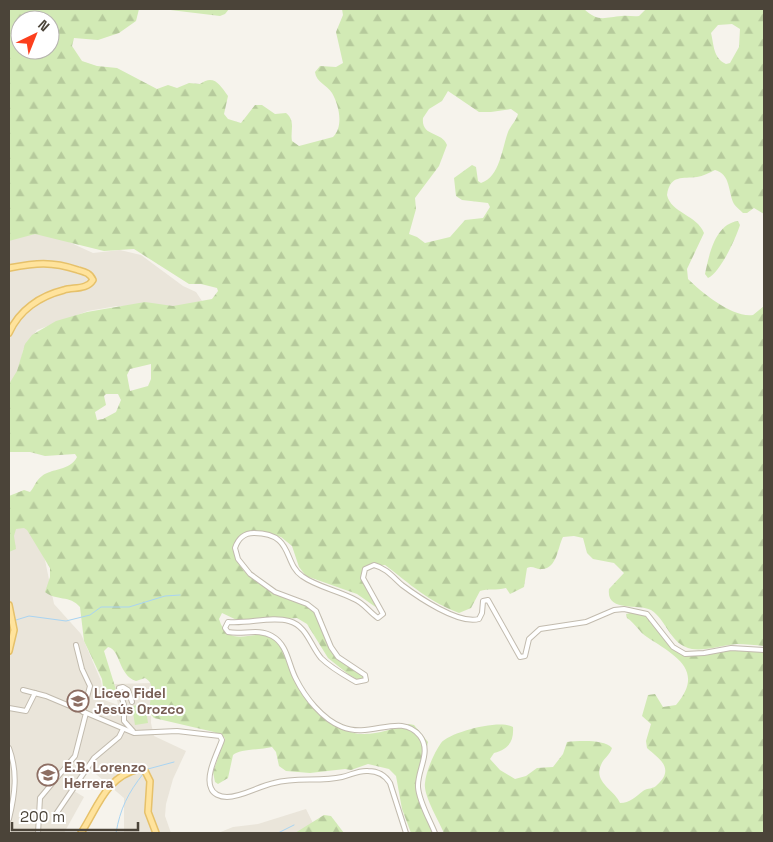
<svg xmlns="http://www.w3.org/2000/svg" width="773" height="842" font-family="'Space Grotesk',sans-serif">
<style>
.residential{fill:#eae5da}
.green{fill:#d2eab5}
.forest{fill:url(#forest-firs);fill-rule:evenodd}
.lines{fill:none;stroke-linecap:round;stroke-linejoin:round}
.stream{stroke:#a9d4f2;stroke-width:1}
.minor-casing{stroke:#c2bbae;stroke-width:6}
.major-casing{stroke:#e6c16a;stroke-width:8}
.minor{stroke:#fff;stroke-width:4}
.major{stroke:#ffe39c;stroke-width:5}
.labels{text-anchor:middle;stroke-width:4;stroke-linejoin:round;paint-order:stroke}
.education-label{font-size:14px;font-weight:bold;fill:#785e54;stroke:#fff;text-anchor:start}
</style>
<defs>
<pattern id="forest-firs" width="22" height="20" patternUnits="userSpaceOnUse" patternTransform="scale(1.25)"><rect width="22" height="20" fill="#d2eab5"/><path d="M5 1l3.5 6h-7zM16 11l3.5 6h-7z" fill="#b6ca9c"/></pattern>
</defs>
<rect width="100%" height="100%" fill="#f6f3ec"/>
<g class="residential">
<path d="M 37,233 L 58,237 L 93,253 L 120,250 L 141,255 L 183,286 L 196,292 L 202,301 L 171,308 L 117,306 L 88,311 L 37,330 L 23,350 L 20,367 L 9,388 L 9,240 Z"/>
<path d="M 30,524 L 45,560 L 54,604 L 81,634 L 101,681 L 104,700 L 118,705 L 114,684 L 152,683 L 151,723 L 154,736 L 186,751 L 173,779 L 166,804 L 165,816 L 171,833 L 124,833 L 124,798 L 90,769 L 74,791 L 84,797 L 64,833 L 9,833 L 9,530 Z"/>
<path d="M 306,809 L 313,823 L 297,833 L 218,833 L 233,827 L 258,824 Z"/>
</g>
<path class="green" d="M 145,704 L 148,723 L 135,725 L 132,706 Z"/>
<g class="forest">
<path d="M 9,9 L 139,9 L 136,21 L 119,33 L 98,40 L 74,38 L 72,46 L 82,61 L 97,66 L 117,68 L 157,89 L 168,85 L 177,88 L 189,83 L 200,84 C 214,74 220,85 228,96 L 224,114 L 228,119 L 241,123 L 255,105 L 262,105 L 275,114 L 286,113 C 296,121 290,131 292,141 L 299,146 L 333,137 C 344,126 339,105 332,93 C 327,85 316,82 315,72 L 320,66 L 336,67 L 343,63 L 336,32 L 343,15 L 342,9 L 584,9 C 599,23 605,17 622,16 C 628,15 633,17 639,16 L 646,9 L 764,9 L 764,214 L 754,208 L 747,213 L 743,213 C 740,210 736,207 734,204 C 728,193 731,174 715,170 C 709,173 703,176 697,177 C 683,179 670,174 667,195 C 671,213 697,215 704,233 L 687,269 L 688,279 C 702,293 733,318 753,315 L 764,306 L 764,646 C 755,645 746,644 737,644 C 723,645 706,651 692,649 C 670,645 667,620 651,610 C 638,603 606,613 609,589 L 624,573 L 614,563 L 593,559 L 587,553 L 583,538 L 574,536 L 563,537 C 558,546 557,569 542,569 C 536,570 533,565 527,568 L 524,587 L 510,594 L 506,588 C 496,591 488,588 480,591 L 471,608 L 459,613 C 429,602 410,584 385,565 L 368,566 L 364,576 L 377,608 L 357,594 L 306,576 L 299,567 L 292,546 L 281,537 L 259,532 L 252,533 L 238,541 C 237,547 234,555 237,560 C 248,586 294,600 318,611 C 328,624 324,643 335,656 C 342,665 368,671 369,681 L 364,683 L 348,674 L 328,658 L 307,624 L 297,618 L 241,622 L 222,613 L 219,619 C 227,646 247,634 268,634 C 289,651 286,654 296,677 C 307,701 336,735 364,734 C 379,734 394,728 409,724 L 414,725 L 428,742 L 418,791 L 436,833 L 411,833 L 402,809 L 396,776 L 389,769 L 368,764 L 351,770 L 345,769 L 310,773 L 286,771 L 279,766 L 276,752 L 272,747 C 261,750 239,749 233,755 L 228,778 L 218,784 L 215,782 L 213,772 L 225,738 L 214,732 L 154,718 C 142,707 161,687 145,678 L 136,681 C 118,675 121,650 108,647 L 104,651 L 117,693 L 114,697 L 103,687 L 102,679 L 84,641 L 80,607 C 70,595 56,601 45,592 L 50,577 L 50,568 L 27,530 L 24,528 L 16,529 L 14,536 L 16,549 L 9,552 L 9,496 L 24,490 L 30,492 C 35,487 35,481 42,476 C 52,468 70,471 77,457 L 75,454 L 45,456 L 30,452 L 9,452 L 9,384 L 17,371 L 25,344 L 32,335 L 56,321 L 87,312 L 145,302 L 173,306 L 212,299 L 218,291 L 217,288 L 201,284 L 189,284 L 134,249 L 104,251 L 35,234 L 9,241 ZM 20,20 L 50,20 L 50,50 L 20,50 ZM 732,24 L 740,29 L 739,47 L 730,63 L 726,64 C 713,58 714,45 711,33 L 718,25 ZM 448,91 L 479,112 L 491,112 L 511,109 L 518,114 C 516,121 511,125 508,132 C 502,148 500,177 481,183 L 478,181 L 476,167 L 472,165 L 454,178 L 456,196 L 462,200 L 488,203 L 490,207 L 483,218 L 465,220 L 450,237 L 425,243 L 417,237 L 409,234 L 416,209 L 415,198 L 439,166 L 447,145 C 442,131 421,137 423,118 L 429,109 L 442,101 ZM 151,364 L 151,379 L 148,386 L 130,391 L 127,375 L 130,369 ZM 106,394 L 118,394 L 121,400 L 116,412 L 103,419 L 97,420 L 95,412 L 106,405 L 104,396 Z"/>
<path d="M 162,9 L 229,9 L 225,14 L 220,16 Z"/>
<path d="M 738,221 L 740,225 C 736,238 720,273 708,278 L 705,274 C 709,255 715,224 738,221 Z"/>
<path d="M 634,612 L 647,614 L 672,644 L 685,655 L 700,656 L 737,649 L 764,652 L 764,833 L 444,833 C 439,821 423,795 425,783 C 426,771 434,753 441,743 C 450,732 500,719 513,727 C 514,741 509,749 494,753 L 490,759 L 500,770 L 515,779 L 526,776 L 537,768 L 553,767 L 563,754 L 567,742 C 579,741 604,739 612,748 C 610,755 603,759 601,765 C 593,782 615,790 620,803 C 630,803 635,797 643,791 C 647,788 654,789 657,785 C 676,768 658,758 647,748 L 646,741 L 651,724 L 642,716 L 648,695 L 655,694 L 663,707 L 676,705 C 706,670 674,655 647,637 C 639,632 635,623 627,618 L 626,614 Z"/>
<path d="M 324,815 L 331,816 L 344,833 L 295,833 Z"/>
</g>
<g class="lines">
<g class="stream">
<path d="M 9,620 L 9,619"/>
<path d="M 16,620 L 29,616 L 66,621 L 90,615 L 101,607 L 129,607 L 165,596 L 180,595"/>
<path d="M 148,769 L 174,762"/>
<path d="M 116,833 C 120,809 128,793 143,774"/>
<path d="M 278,833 L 294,825"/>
</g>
<g class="minor-casing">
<g id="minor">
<path d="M 76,645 L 82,669 L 90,686 L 83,712"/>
<path d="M 23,690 L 46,696 L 134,733 L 177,731 L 220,736 L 222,740 C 218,752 205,775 211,788 C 213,794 220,797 227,797 C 242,797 259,786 274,783 C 296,777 320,782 342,777 C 351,775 359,770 368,771 C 378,771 385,775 390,783 L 406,833"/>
<path d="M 132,702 L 128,690 L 123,687 L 119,688 L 124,705 L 124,721 L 133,731"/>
<path d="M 9,708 L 26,711 L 35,693"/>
<path d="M 9,748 C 18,772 15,794 9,819"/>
<path d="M 56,814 L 94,758 L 119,737 L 123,729"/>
<path d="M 38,833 L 40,798 L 75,756 L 86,713"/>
<path d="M 435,833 C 430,820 419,802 418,787 C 417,770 432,752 420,736 C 401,712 371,739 342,727 C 322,719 305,697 296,679 C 288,664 288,645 272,636 C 259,628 242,635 228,632 L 225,628 L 228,622 C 248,624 271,616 289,621 C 307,626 310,645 321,658 C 331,668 344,675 356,682 L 366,680 L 365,675 L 338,657 L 331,647 L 316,611 L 307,604 L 275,592 L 250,574 L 238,559 L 235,548 C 238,539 243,533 254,533 C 294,533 283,563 302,576 C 317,587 337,590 354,599 C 364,603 369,612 378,618 L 383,614 L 363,578 L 365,569 L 374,565 C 386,568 393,577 402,585 C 418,597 459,625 479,619 L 482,613 L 483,601 L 488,600 L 520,657 L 525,656 L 529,639 L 540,629 L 586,622 L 614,610 L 624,609 L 647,614 L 673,647 L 685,654 L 704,653 L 731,648 L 764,650"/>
</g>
</g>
<g class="major-casing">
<g id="major">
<path d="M 9,268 C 36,263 51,261 78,270 C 85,272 90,273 93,280 C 87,290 73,287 64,290 C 40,296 19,310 9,333"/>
<path d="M 9,605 L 14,630 L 9,651"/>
<path d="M 81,833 C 97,809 106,776 139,769 L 145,771 L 150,781 L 148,812 L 156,833"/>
</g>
</g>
<use href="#minor" class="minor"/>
<use href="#major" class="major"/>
</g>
<defs>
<g id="school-ring" transform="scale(1.125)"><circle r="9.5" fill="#fff" stroke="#8d6e63" stroke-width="1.5"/><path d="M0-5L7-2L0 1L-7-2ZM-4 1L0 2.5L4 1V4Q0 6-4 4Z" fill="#8d6e63"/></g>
</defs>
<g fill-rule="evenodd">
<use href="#school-ring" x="78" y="701"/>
<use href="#school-ring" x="48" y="775"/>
</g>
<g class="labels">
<g class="education-label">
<text x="94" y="698">Liceo Fidel<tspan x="94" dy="16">Jesús Orozco</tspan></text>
<text x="64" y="772">E.B. Lorenzo<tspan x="64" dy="16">Herrera</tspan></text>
</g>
</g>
<rect width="773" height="842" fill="none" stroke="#4b4439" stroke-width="20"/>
<g transform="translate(35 35) rotate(43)"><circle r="24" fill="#ffffff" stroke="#b7b4b0"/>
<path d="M0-4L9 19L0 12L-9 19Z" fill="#fc3f1d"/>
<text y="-8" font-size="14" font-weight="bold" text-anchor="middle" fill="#4b4439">N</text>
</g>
<path d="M12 822v8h126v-8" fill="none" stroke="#4b4439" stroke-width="2.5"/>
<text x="20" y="822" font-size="15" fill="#4b4439" stroke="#ffffff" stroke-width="4" paint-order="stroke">200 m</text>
</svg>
